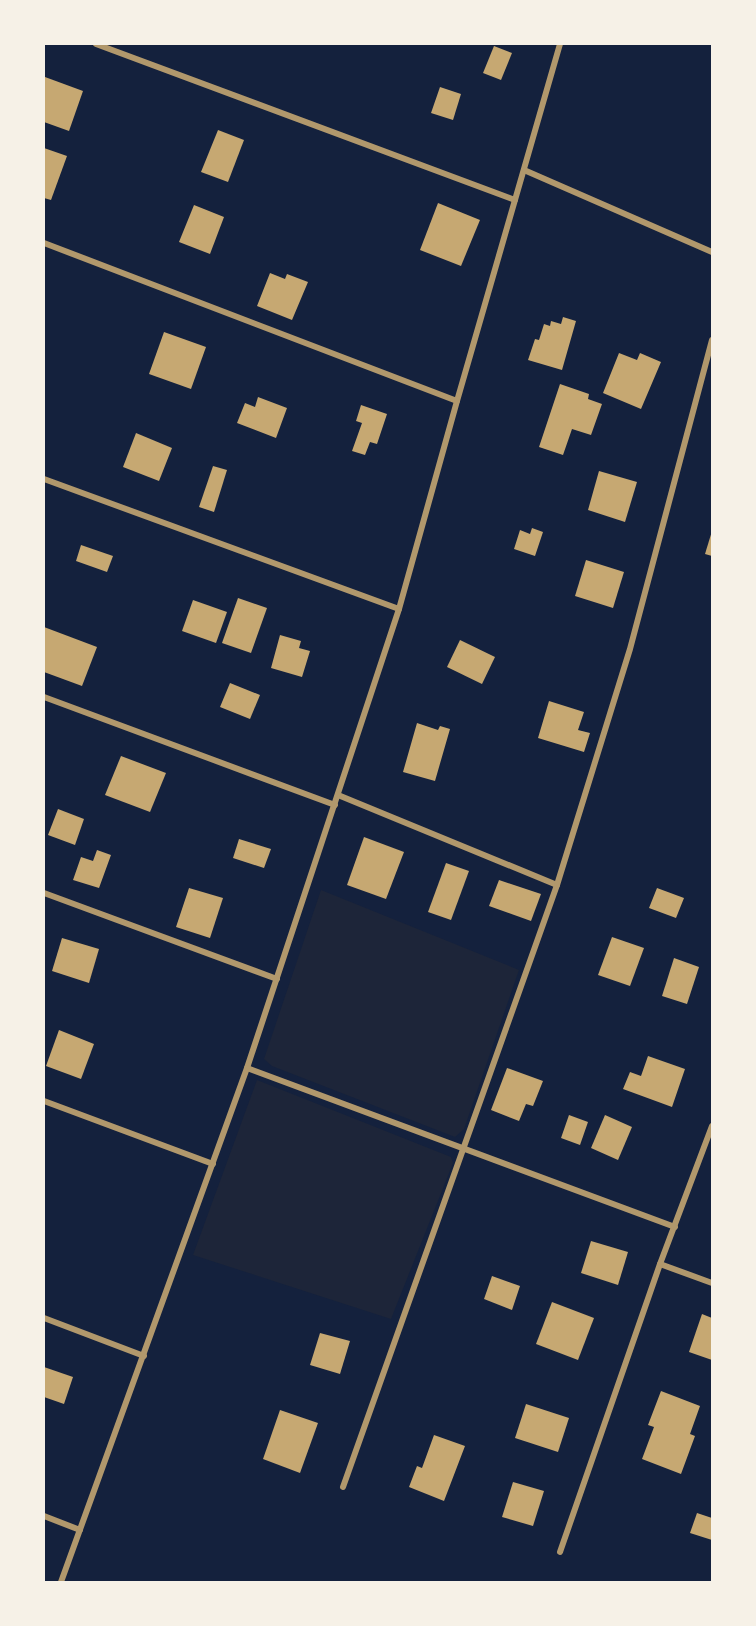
<svg xmlns="http://www.w3.org/2000/svg" width="756" height="1626" font-family="Commissioner,sans-serif">
<style>
.green{fill:#1d2539}
.building{fill:#c6a872}
.lines{fill:none;stroke-linecap:round;stroke-linejoin:round}
.minor{stroke:#b1986c;stroke-width:6}
</style>
<rect width="100%" height="100%" fill="#14213d"/>
<g class="green">
<path d="M 321,890 L 519,970 L 464,1129 L 455,1137 L 272,1066 L 264,1059 Z"/>
<path d="M 257,1080 L 451,1157 L 453,1163 L 391,1319 L 193,1255 Z"/>
</g>
<g class="building">
<path d="M 494,46 L 512,53 L 501,80 L 483,73 Z"/>
<path d="M 45,77 L 83,91 L 69,131 L 44,122 Z"/>
<path d="M 440,87 L 461,94 L 453,120 L 431,113 Z"/>
<path d="M 218,130 L 244,140 L 228,182 L 201,172 Z"/>
<path d="M 44,148 L 67,156 L 51,200 L 44,198 Z"/>
<path d="M 438,203 L 480,220 L 461,266 L 420,250 Z"/>
<path d="M 194,205 L 224,217 L 210,254 L 179,242 Z"/>
<path d="M 270,273 L 285,279 L 287,274 L 308,282 L 292,320 L 257,306 Z"/>
<path d="M 563,317 L 576,321 L 562,370 L 528,360 L 535,339 L 539,340 L 544,324 L 550,326 L 551,321 L 561,324 Z"/>
<path d="M 164,332 L 206,347 L 191,389 L 149,374 Z"/>
<path d="M 619,353 L 637,360 L 640,353 L 661,362 L 641,409 L 603,393 Z"/>
<path d="M 560,384 L 589,394 L 588,399 L 602,404 L 591,435 L 572,429 L 563,455 L 539,447 Z"/>
<path d="M 258,397 L 287,408 L 276,438 L 237,423 L 245,403 L 255,407 Z"/>
<path d="M 361,405 L 387,414 L 377,444 L 370,442 L 365,455 L 352,451 L 362,423 L 356,421 Z"/>
<path d="M 136,433 L 172,448 L 159,481 L 123,467 Z"/>
<path d="M 213,466 L 227,470 L 214,512 L 199,507 Z"/>
<path d="M 599,471 L 637,482 L 625,522 L 588,510 Z"/>
<path d="M 532,528 L 543,532 L 535,556 L 514,549 L 520,530 L 530,534 Z"/>
<path d="M 712,531 L 712,556 L 705,554 Z"/>
<path d="M 81,545 L 113,556 L 107,572 L 76,561 Z"/>
<path d="M 586,560 L 624,572 L 613,608 L 575,596 Z"/>
<path d="M 238,598 L 267,608 L 251,653 L 222,643 Z"/>
<path d="M 193,600 L 227,612 L 216,643 L 182,631 Z"/>
<path d="M 44,627 L 97,647 L 82,686 L 44,672 Z"/>
<path d="M 280,635 L 301,641 L 299,648 L 310,651 L 302,677 L 271,668 Z"/>
<path d="M 460,640 L 495,657 L 482,684 L 447,667 Z"/>
<path d="M 230,683 L 260,695 L 250,719 L 220,707 Z"/>
<path d="M 549,701 L 584,712 L 578,730 L 590,733 L 584,752 L 538,738 Z"/>
<path d="M 417,723 L 438,730 L 440,726 L 450,729 L 435,781 L 403,772 Z"/>
<path d="M 121,756 L 166,773 L 150,812 L 105,795 Z"/>
<path d="M 58,809 L 84,819 L 75,845 L 48,835 Z"/>
<path d="M 364,837 L 404,852 L 386,899 L 347,885 Z"/>
<path d="M 239,839 L 271,849 L 264,868 L 233,858 Z"/>
<path d="M 97,850 L 111,855 L 99,888 L 73,880 L 81,857 L 93,861 Z"/>
<path d="M 446,863 L 469,871 L 451,920 L 428,912 Z"/>
<path d="M 499,880 L 541,894 L 531,921 L 489,906 Z"/>
<path d="M 189,888 L 223,898 L 210,938 L 176,927 Z"/>
<path d="M 657,888 L 684,898 L 676,918 L 649,908 Z"/>
<path d="M 612,937 L 644,948 L 630,986 L 598,975 Z"/>
<path d="M 62,938 L 99,949 L 89,983 L 52,971 Z"/>
<path d="M 674,958 L 699,967 L 687,1004 L 662,996 Z"/>
<path d="M 59,1030 L 94,1044 L 81,1079 L 46,1066 Z"/>
<path d="M 648,1056 L 685,1069 L 672,1107 L 623,1089 L 630,1072 L 641,1076 Z"/>
<path d="M 507,1068 L 543,1081 L 533,1106 L 526,1104 L 519,1121 L 491,1110 Z"/>
<path d="M 569,1115 L 588,1122 L 580,1145 L 561,1138 Z"/>
<path d="M 605,1115 L 632,1127 L 618,1160 L 591,1148 Z"/>
<path d="M 591,1241 L 628,1252 L 618,1285 L 581,1273 Z"/>
<path d="M 492,1276 L 520,1286 L 512,1310 L 484,1299 Z"/>
<path d="M 552,1302 L 594,1318 L 578,1360 L 536,1344 Z"/>
<path d="M 702,1314 L 712,1318 L 712,1360 L 689,1352 Z"/>
<path d="M 320,1333 L 350,1341 L 340,1374 L 310,1365 Z"/>
<path d="M 44,1367 L 73,1377 L 64,1404 L 44,1397 Z"/>
<path d="M 661,1391 L 700,1406 L 690,1434 L 695,1436 L 681,1474 L 642,1459 L 654,1427 L 648,1425 Z"/>
<path d="M 526,1404 L 569,1418 L 558,1452 L 515,1438 Z"/>
<path d="M 280,1410 L 318,1423 L 300,1473 L 263,1459 Z"/>
<path d="M 434,1435 L 465,1446 L 444,1501 L 409,1487 L 417,1466 L 422,1468 Z"/>
<path d="M 513,1482 L 544,1491 L 533,1526 L 502,1517 Z"/>
<path d="M 697,1513 L 712,1518 L 712,1540 L 690,1533 Z"/>
</g>
<g class="lines">
<g class="minor">
<path d="M 96,44 L 515,200"/>
<path d="M 524,170 L 712,252"/>
<path d="M 44,243 L 457,401"/>
<path d="M 44,479 L 399,609"/>
<path d="M 44,697 L 335,805"/>
<path d="M 338,795 L 557,885"/>
<path d="M 44,893 L 277,979"/>
<path d="M 247,1068 L 675,1227"/>
<path d="M 44,1101 L 213,1164"/>
<path d="M 660,1264 L 712,1283"/>
<path d="M 44,1318 L 144,1356"/>
<path d="M 343,1487 L 557,885 L 630,649 L 712,340"/>
<path d="M 44,1516 L 80,1530"/>
<path d="M 560,1552 L 660,1264 L 712,1126"/>
<path d="M 61,1582 L 247,1068 L 399,609 L 457,401 L 560,44"/>
</g>
</g>
<rect width="756" height="1626" fill="none" stroke="#f6f1e7" stroke-width="90"/>
</svg>
